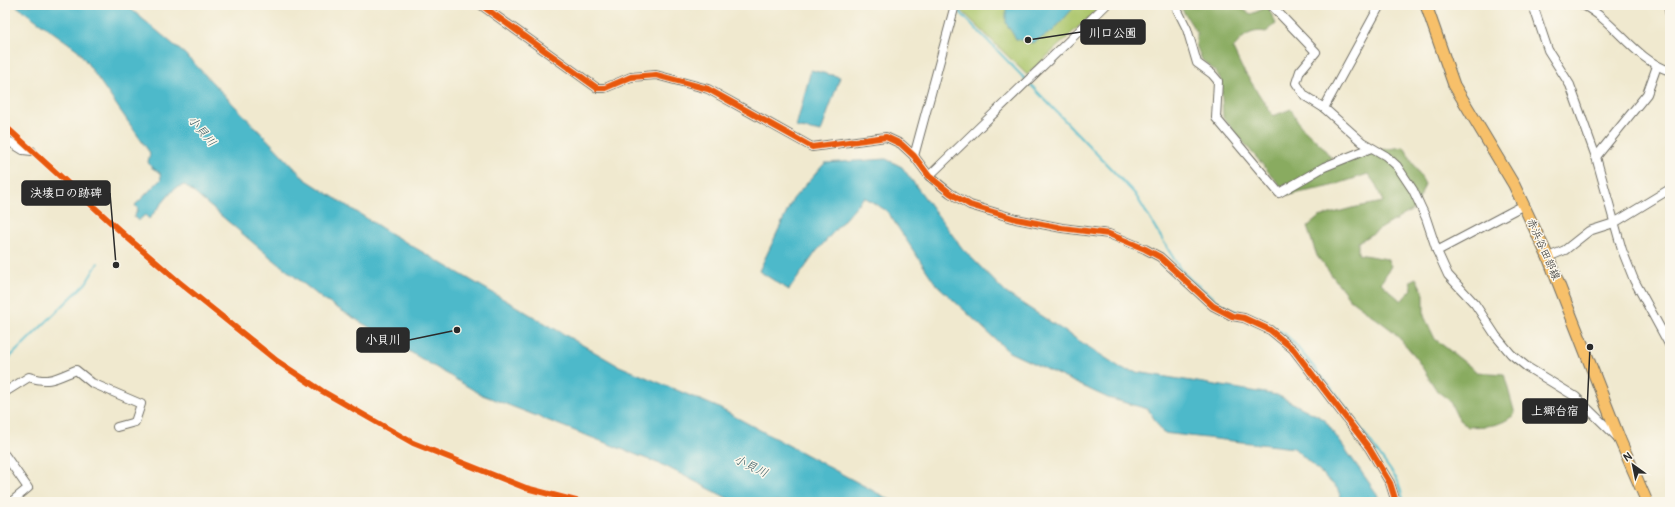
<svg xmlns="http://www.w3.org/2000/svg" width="1675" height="507" font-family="Pangolin,'Klee One',sans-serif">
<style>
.green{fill:#acc66c;stroke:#6c784c}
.forest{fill:#89ab60;stroke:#5a6b46}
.water{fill:#4db9ca;stroke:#3c727a}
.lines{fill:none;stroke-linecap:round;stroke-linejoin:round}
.stream{stroke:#4db9ca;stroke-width:2}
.minor-casing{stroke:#706e64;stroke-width:10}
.major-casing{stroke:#706e64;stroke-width:13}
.minor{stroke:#fff;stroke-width:8}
.major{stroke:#f7c06b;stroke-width:11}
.cycleway-casing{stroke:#fbf7ec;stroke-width:8}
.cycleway{stroke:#e8590c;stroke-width:6}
.labels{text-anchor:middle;stroke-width:3;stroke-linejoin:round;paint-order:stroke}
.street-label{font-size:11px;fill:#2b2b2b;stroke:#fbf7ec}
.water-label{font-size:12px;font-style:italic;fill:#375d63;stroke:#fbf7ec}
.leader{fill:none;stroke:#2b2b2b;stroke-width:1.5}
.callout-dot{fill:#2b2b2b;stroke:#fbf7ec;stroke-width:1.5}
.callout{fill:#2b2b2b;stroke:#2b2b2b;stroke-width:1.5}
.callout-label{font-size:12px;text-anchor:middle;font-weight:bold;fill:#fff}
</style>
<rect width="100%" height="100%" fill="#fbf7ec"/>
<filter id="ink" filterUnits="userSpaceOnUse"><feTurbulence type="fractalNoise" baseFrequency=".025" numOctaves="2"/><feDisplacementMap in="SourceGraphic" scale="8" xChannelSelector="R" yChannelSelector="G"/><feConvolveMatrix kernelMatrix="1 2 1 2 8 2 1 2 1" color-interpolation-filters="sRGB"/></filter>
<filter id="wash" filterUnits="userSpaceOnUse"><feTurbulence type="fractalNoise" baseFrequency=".012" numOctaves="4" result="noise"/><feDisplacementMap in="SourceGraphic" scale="16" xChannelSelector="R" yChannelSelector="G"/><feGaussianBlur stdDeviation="0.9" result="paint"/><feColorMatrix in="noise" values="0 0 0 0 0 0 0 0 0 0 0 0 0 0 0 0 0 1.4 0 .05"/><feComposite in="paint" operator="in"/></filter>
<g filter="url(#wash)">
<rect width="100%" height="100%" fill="#f0e9cf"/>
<path class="green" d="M 956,5 L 1102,5 L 1027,75 Z"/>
<path class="forest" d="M 1179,5 L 1235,5 L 1251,14 L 1268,7 L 1276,24 L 1266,32 C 1251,29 1241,37 1233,49 L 1242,68 L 1273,116 L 1291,109 L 1300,125 L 1321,145 L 1337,165 L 1371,151 L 1404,147 L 1425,184 L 1416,208 L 1358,242 L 1358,254 L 1387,259 L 1391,266 L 1381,283 L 1401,301 L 1412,289 L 1410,281 L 1416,278 L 1424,294 L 1424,316 L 1435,339 L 1477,372 L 1504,374 L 1515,414 C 1500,427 1487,426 1468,427 L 1458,418 L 1449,400 L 1437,391 L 1415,356 L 1393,331 L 1350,299 L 1317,256 L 1307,227 L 1319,217 L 1352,208 L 1383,202 L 1376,185 L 1368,174 L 1328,187 L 1288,195 L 1223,118 L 1221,80 L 1215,71 L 1202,60 L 1196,45 L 1197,33 Z"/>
<g class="water">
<path d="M 15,5 L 126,5 L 186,55 L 305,179 L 388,232 L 617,365 L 717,407 L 894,502 L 735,502 L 665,466 L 480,394 L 324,300 L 264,252 L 185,185 L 175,188 L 149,219 L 145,215 L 138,221 L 134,217 L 138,209 L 135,205 L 161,179 L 160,173 L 151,167 L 148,162 L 150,153 L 78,50 Z"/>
<path d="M 1006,5 L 1076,5 L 1053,31 L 1033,43 L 1016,39 L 1006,23 Z"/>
<path d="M 811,70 L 840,77 L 821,132 L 796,127 Z"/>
<path d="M 886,159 L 902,167 L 962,248 L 1006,293 L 1124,370 L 1277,395 L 1324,419 L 1377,494 L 1380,502 L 1343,502 L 1337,488 L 1294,448 L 1163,433 L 1148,409 L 1108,398 L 1009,352 L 935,283 L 887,211 L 864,197 L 816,252 L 789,290 L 759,271 L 793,199 L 825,163 Z"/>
</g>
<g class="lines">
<g class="stream">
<path d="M 957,9 L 1025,79"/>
<path d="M 1028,82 L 1135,194 L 1180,269 L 1191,280 L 1225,307 L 1242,314"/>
<path d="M 1248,316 L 1266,324"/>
<path d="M 1275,329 L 1285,334 L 1292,341 L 1337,395 L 1398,481 L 1404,502"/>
<path d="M 5,362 L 86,283 L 98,263"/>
</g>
</g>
</g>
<g filter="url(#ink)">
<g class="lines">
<g class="minor-casing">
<g id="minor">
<path d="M 481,5 L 597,88 L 605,88 L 631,77 L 656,75 L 708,89 L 812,147 L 886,137 L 901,144 L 914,156 L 929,176 L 950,193 L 970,205 L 1016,219 L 1062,228 L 1109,234 L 1145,249 L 1160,257 L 1213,306 L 1232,316 L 1244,318 L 1270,330 L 1293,349 L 1369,448 L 1390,483 L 1396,502"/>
<path d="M 1175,5 L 1187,29 L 1197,63 L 1212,74 L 1218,81 L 1216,118 L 1279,193 L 1324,167 L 1371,148"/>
<path d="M 1271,5 L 1316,52 L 1300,71 L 1296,83 L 1305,96 L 1324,108 L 1362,142 L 1386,156 L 1397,166 L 1413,190 L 1426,218 L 1437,251 L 1448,275 L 1475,304 L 1496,336 L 1511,354 L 1527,367 L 1576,397 L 1618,438"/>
<path d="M 1533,5 L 1548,50 L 1570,85 L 1596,157 L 1622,250 L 1634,280 L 1670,346"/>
<path d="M 1583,5 C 1616,22 1634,59 1670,71"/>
<path d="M 1668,5 L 1670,15"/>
<path d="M 1324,108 L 1380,5"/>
<path d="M 5,147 L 10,142 L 23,150 L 32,151"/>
<path d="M 914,156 L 955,5"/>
<path d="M 1596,157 L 1647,94 L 1657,66"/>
<path d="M 929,176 L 1106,5"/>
<path d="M 1437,251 L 1524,205"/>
<path d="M 1548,257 L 1565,250 L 1589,231 L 1614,223 L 1670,189"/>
<path d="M 5,392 L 29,377 C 50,384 56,378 76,370 L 92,383 L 141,404 L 135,422 L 117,427"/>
<path d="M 5,455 L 28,488 L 11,502"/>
</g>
</g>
<g class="major-casing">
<path id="major" d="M 1426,5 L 1454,85 L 1514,185 L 1548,257 L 1620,440 L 1647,502"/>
</g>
<use href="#minor" class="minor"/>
<use href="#major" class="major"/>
<g class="cycleway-casing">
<g id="cycleway">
<path d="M 481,5 L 597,88 L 605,88 L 631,77 L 656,75 L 708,89 L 812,147 L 886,137 L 901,144 L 914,156 L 929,176 L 950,193 L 970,205 L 1016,219 L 1062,228 L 1109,234 L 1145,249 L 1160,257 L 1213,306 L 1232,316 L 1244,318 L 1270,330 L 1293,349 L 1369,448 L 1390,483 L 1396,502"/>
<path d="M 5,126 L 129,239 L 179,282 L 277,361 L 322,391 L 413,443 L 526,488 L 580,502"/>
</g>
</g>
<use href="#cycleway" class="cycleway"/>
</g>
</g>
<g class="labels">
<g class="street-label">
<text transform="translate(1544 249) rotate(66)" y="4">赤浜谷田部線</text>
</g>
<g class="water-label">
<text transform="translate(202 131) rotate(49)" y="4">小貝川</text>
<text transform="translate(751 466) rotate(26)" y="4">小貝川</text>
</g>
</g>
<path class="leader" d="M1028 40L1081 32M116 265L110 193M457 330L409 340M1590 347L1587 411"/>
<g class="callout-dot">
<circle cx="1028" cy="40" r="4"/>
<circle cx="116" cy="265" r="4"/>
<circle cx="457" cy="330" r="4"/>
<circle cx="1590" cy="347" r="4"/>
</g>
<g class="callout">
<rect x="1081" y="20" width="64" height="24" rx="4"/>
<rect x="22" y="181" width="88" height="24" rx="4"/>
<rect x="357" y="328" width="52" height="24" rx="4"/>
<rect x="1523" y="399" width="64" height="24" rx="4"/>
</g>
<g class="callout-label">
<text x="1113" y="37">川口公園</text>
<text x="66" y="197">決壊口の跡碑</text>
<text x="383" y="344">小貝川</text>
<text x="1555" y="415">上郷台宿</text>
</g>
<rect width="1675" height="507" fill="none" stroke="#fbf7ec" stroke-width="20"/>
<g transform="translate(1633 465) rotate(327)" stroke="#fbf7ec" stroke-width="3" paint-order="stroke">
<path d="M0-3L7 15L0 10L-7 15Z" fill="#2b2b2b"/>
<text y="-6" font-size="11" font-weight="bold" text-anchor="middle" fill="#2b2b2b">N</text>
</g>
</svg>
